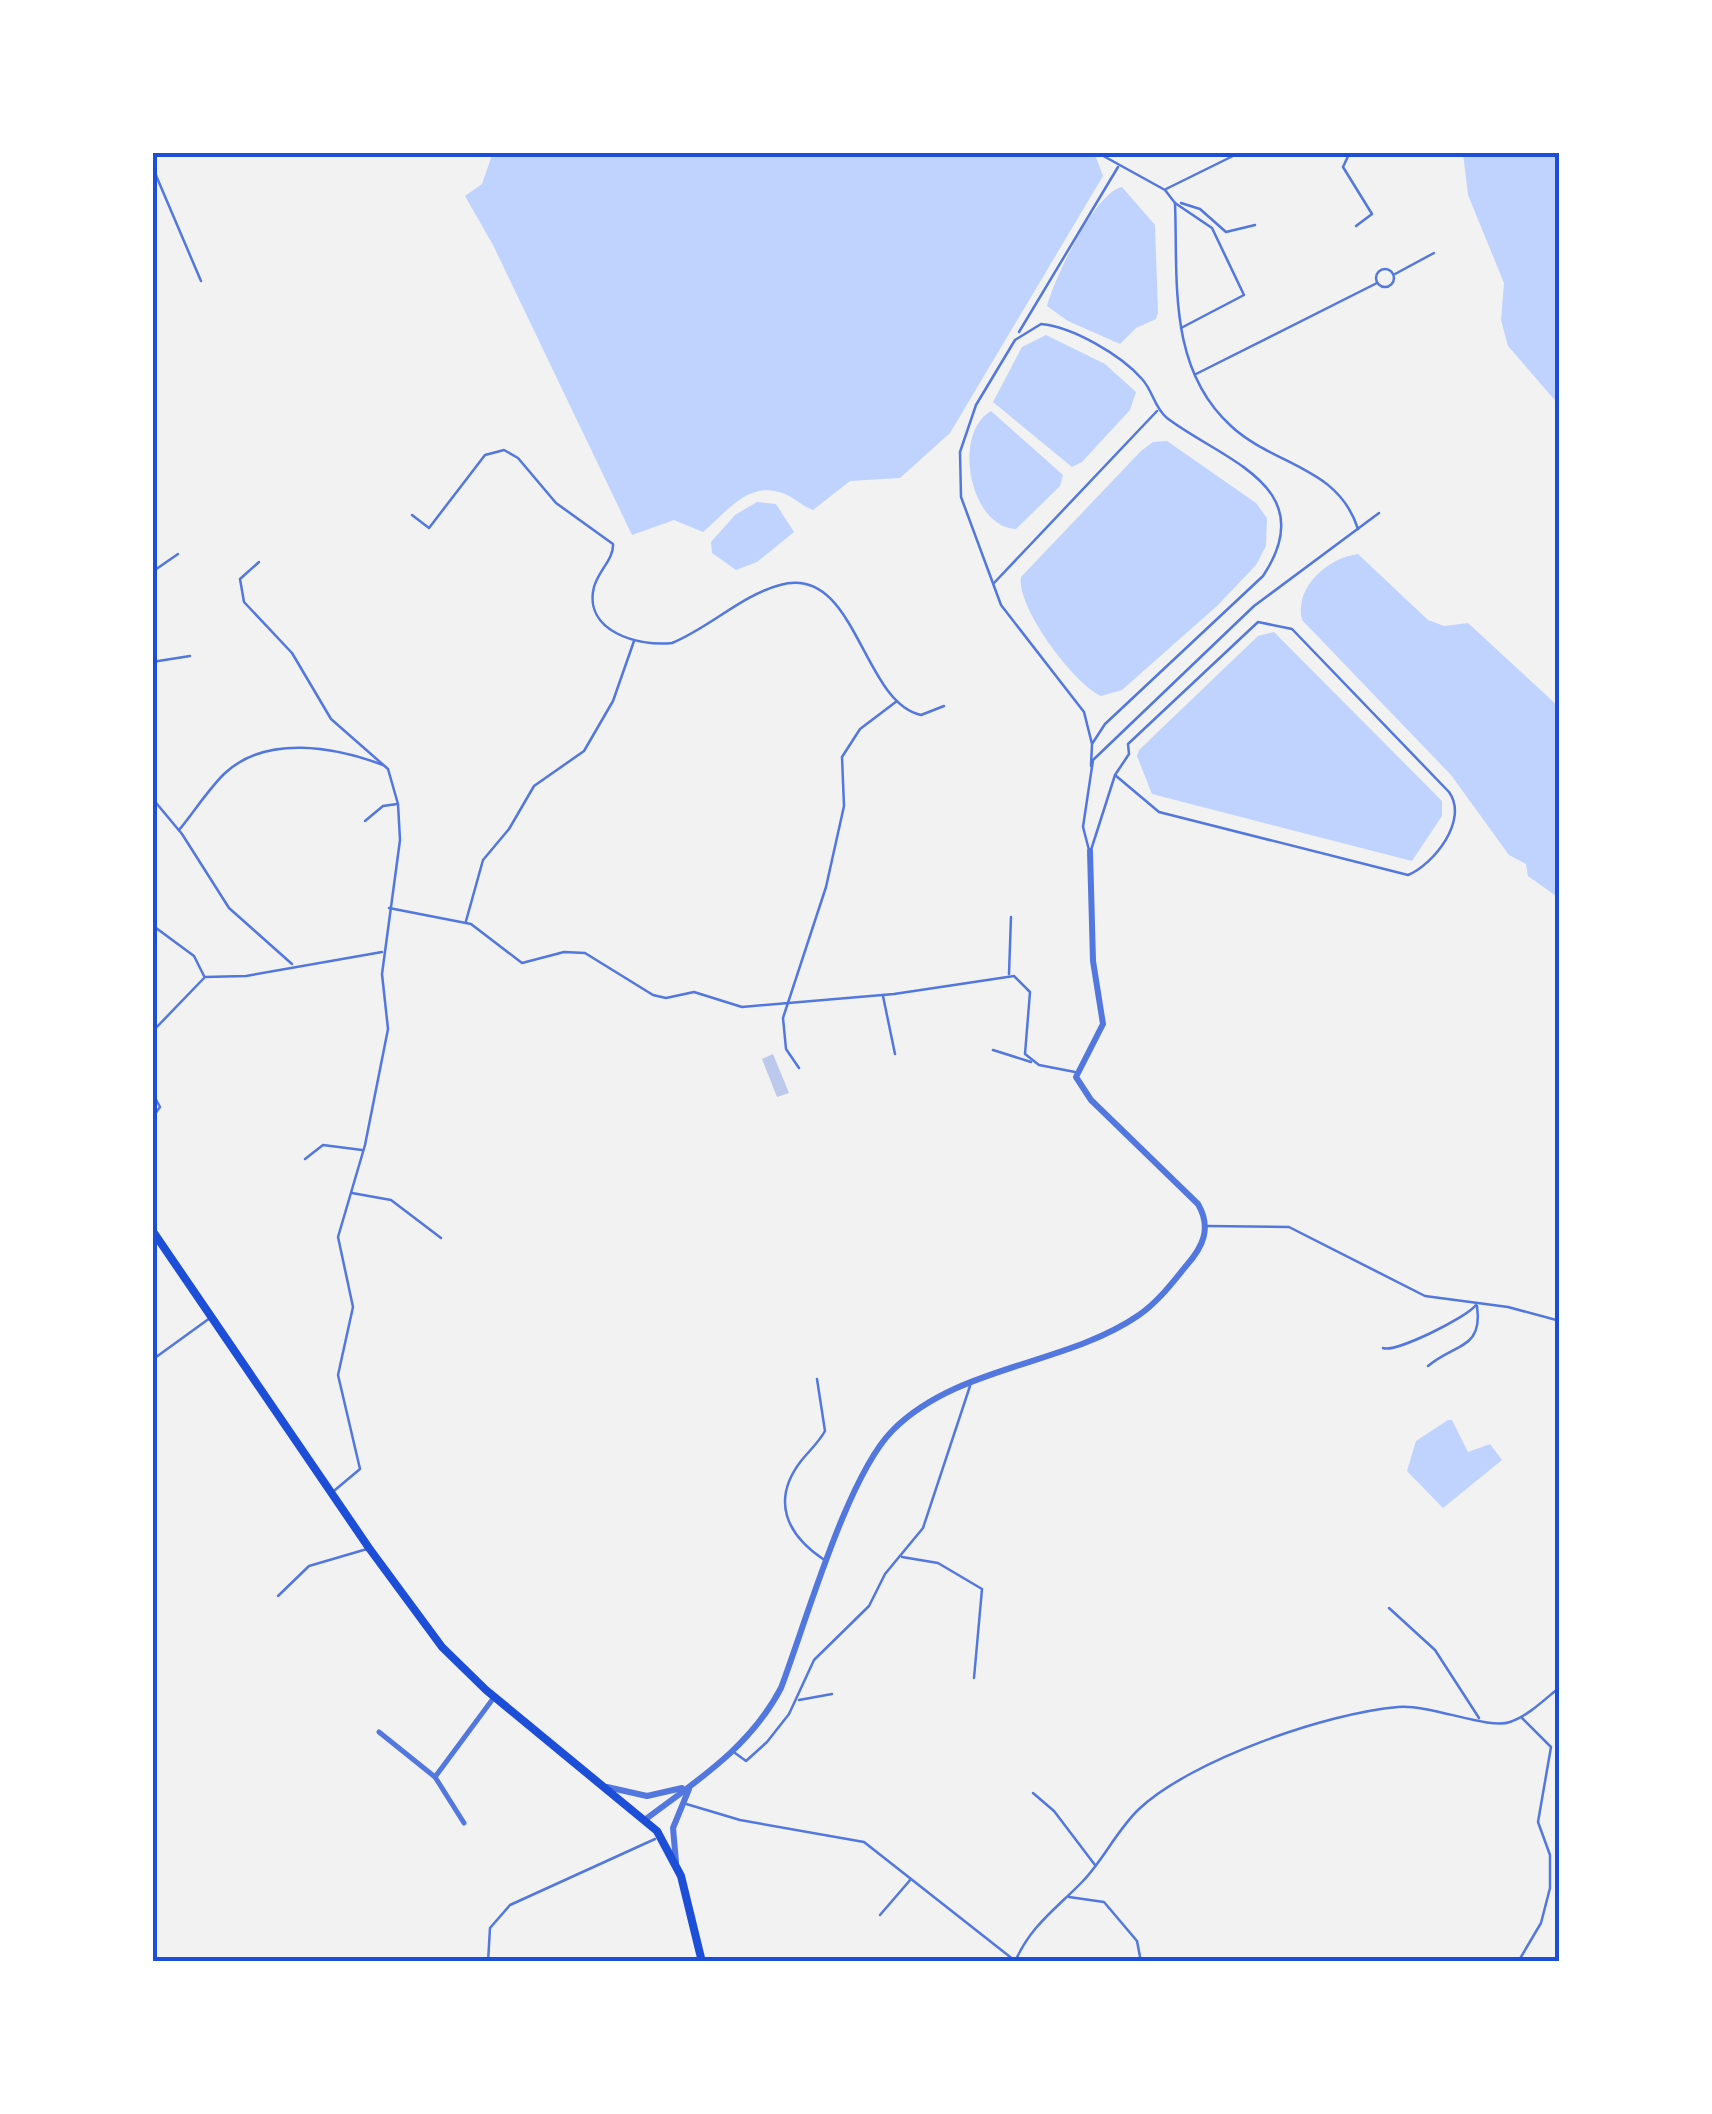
<svg xmlns="http://www.w3.org/2000/svg" width="1712" height="2114" font-family="'Noto Serif',serif">
<style>
.water{fill:#bfd3fe}
.building{fill:#bdc9ec}
.lines{fill:none;stroke-linecap:round;stroke-linejoin:round}
.service{stroke:#5277de;stroke-width:2.5}
.minor{stroke:#5277de;stroke-width:5}
.tertiary{stroke:#5277de;stroke-width:6}
.secondary{stroke:#1d4ed8;stroke-width:8}
.neatline{fill:none;stroke:#1d4ed8;stroke-width:4}
</style>
<rect width="100%" height="100%" fill="#f2f2f2"/>
<g class="water">
<path d="M 493,152 L 1094,152 L 1103,176 L 950,433 L 900,478 L 850,481 L 813,510 C 802,506 795,498 785,494 C 749,479 727,512 703,532 L 674,520 L 632,535 L 493,245 L 465,196 L 482,184 Z"/>
<path d="M 1463,153 L 1559,153 L 1559,405 L 1508,346 L 1501,320 L 1504,283 L 1468,195 Z"/>
<path d="M 1122,187 L 1155,225 L 1158,313 L 1156,319 L 1136,328 L 1120,344 L 1068,321 L 1047,306 C 1054,279 1095,192 1122,187 Z"/>
<path d="M 1046,335 L 1105,364 L 1136,392 L 1130,410 L 1082,462 L 1072,467 L 993,402 L 1022,347 Z"/>
<path d="M 991,411 L 1063,475 L 1060,486 L 1016,529 C 969,527 952,433 991,411 Z"/>
<path d="M 1167,441 L 1256,503 L 1267,518 L 1266,546 L 1256,565 L 1218,605 L 1122,690 L 1101,696 C 1074,684 1016,607 1021,577 L 1141,451 L 1153,442 Z"/>
<path d="M 757,502 L 776,504 L 794,532 L 757,562 L 736,570 L 712,553 L 711,542 L 735,515 Z"/>
<path d="M 1358,554 L 1428,620 L 1444,626 L 1468,623 L 1559,707 L 1559,898 L 1528,876 L 1526,864 L 1509,855 L 1451,775 L 1302,620 C 1294,588 1327,558 1358,554 Z"/>
<path d="M 1274,632 L 1442,801 L 1442,816 L 1412,861 L 1152,794 L 1137,756 L 1139,750 L 1258,636 Z"/>
<path d="M 1448,1420 L 1452,1420 L 1468,1452 L 1490,1444 L 1502,1460 L 1443,1508 L 1407,1471 L 1416,1441 Z"/>
</g>
<path class="building" d="M 773,1054 L 789,1093 L 777,1097 L 762,1059 Z"/>
<g class="lines">
<g class="service">
<path d="M 1350,152 L 1343,167 L 1372,214 L 1356,226"/>
<path d="M 1098,153 L 1165,190 L 1175,203 C 1178,279 1167,368 1231,426 C 1274,466 1338,466 1358,529"/>
<path d="M 152,166 L 201,281"/>
<path d="M 1166,189 L 1241,152"/>
<path d="M 1175,203 L 1212,228 L 1244,295 L 1181,328"/>
<path d="M 1181,203 L 1200,209 L 1226,232 L 1255,225"/>
<circle cx="1385" cy="278" r="9"/>
<path d="M 1395,274 L 1434,253"/>
<path d="M 1019,332 L 1118,167"/>
<path d="M 1196,374 L 1377,283"/>
<path d="M 412,515 L 429,528 L 485,455 L 504,450 L 518,458 L 556,503 L 613,544 C 614,559 598,571 594,587 C 583,631 638,647 672,643 C 709,628 742,595 780,585 C 856,563 862,703 921,715 L 944,706"/>
<path d="M 259,562 L 240,579 L 244,602 L 292,653 L 331,719 L 388,769 L 398,804 L 400,840 L 382,974 L 388,1029 L 365,1145 L 338,1237 L 353,1307 L 338,1375 L 360,1469 L 335,1490"/>
<path d="M 152,572 L 178,554"/>
<path d="M 994,583 L 1157,411"/>
<path d="M 152,662 L 190,656"/>
<path d="M 1091,766 L 1092,744 L 1105,724 L 1263,576 C 1323,486 1222,460 1167,418 C 1154,407 1153,391 1142,379 C 1121,355 1073,327 1041,324 L 1015,340 L 976,405 L 960,452 L 961,497 L 1001,605 L 1084,712 L 1092,744"/>
<path d="M 152,798 L 182,834 L 229,908 L 292,964"/>
<path d="M 365,821 L 383,806 L 397,804"/>
<path d="M 179,830 C 194,812 207,791 224,774 C 266,734 335,747 383,765"/>
<path d="M 1089,850 L 1083,827 L 1093,760 L 1254,606 L 1379,513"/>
<path d="M 1091,850 L 1115,775 L 1129,754 L 1128,744 L 1258,622 L 1292,629 L 1449,792 C 1469,820 1434,864 1408,875 L 1159,812 L 1115,775"/>
<path d="M 389,908 L 471,924 L 522,963 L 564,952 L 585,953 L 653,995 L 666,998 L 694,992 L 742,1007 L 894,994 L 1014,976 L 1030,992 L 1025,1054 L 1039,1065 L 1075,1072"/>
<path d="M 466,921 L 483,860 L 509,829 L 534,786 L 584,751 L 613,701 L 634,641"/>
<path d="M 152,925 L 194,956 L 204,976"/>
<path d="M 1009,974 L 1011,917"/>
<path d="M 883,996 L 895,1054"/>
<path d="M 152,1032 L 205,977 L 246,976 L 382,952"/>
<path d="M 993,1050 L 1031,1062"/>
<path d="M 799,1068 L 786,1049 L 783,1018 L 826,887 L 844,806 L 842,757 L 860,729 L 897,701"/>
<path d="M 152,1092 L 160,1107 L 152,1118"/>
<path d="M 305,1159 L 323,1145 L 362,1150"/>
<path d="M 352,1193 L 391,1200 L 441,1238"/>
<path d="M 1207,1226 L 1289,1227 L 1425,1296 L 1508,1307 L 1560,1321"/>
<path d="M 1383,1348 C 1395,1353 1466,1318 1476,1305"/>
<path d="M 152,1360 L 210,1318"/>
<path d="M 1428,1366 C 1456,1343 1483,1349 1477,1306"/>
<path d="M 817,1379 L 825,1431 C 819,1442 809,1451 801,1461 C 771,1500 786,1534 823,1559"/>
<path d="M 902,1557 L 938,1563 L 982,1589 L 974,1678"/>
<path d="M 278,1596 L 309,1566 L 367,1549"/>
<path d="M 1389,1608 L 1435,1650 L 1479,1718"/>
<path d="M 799,1700 L 832,1694"/>
<path d="M 735,1753 L 746,1761 L 767,1742 L 789,1714 L 814,1660 L 869,1606 L 885,1574 L 923,1528 L 970,1386"/>
<path d="M 1033,1793 L 1054,1811 L 1095,1865"/>
<path d="M 683,1803 L 740,1820 L 864,1842 L 1014,1960"/>
<path d="M 1069,1897 L 1104,1902 L 1137,1941 L 1141,1962"/>
<path d="M 880,1915 L 911,1879"/>
<path d="M 488,1962 L 490,1928 L 510,1905 L 655,1839"/>
<path d="M 1015,1962 C 1030,1926 1057,1908 1083,1881 C 1104,1859 1117,1830 1139,1809 C 1191,1760 1327,1713 1398,1707 C 1430,1704 1489,1730 1510,1722 C 1528,1716 1545,1699 1560,1687"/>
<path d="M 1518,1962 L 1541,1923 L 1550,1888 L 1550,1855 L 1538,1822 L 1551,1747 L 1522,1718"/>
</g>
<g class="minor">
<path d="M 379,1732 L 435,1777 L 464,1823"/>
<path d="M 435,1777 L 495,1696"/>
</g>
<g class="tertiary">
<path d="M 607,1787 L 647,1796 L 682,1788"/>
<path d="M 646,1819 C 698,1780 750,1747 781,1688 C 806,1622 847,1477 892,1431 C 957,1365 1065,1366 1139,1315 C 1158,1302 1172,1283 1186,1266 C 1203,1247 1212,1228 1198,1204 L 1091,1100 L 1076,1077 L 1103,1024 L 1093,961 L 1090,851"/>
<path d="M 676,1862 L 673,1828 L 689,1789"/>
</g>
<path class="secondary" d="M 152,1230 L 369,1548 L 442,1647 L 486,1690 L 657,1831 L 681,1876 L 702,1962"/>
</g>
<rect width="1712" height="2114" fill="none" stroke="#ffffff" stroke-width="310"/>
<rect x="155" y="155" width="1402" height="1804" class="neatline"/>
</svg>
